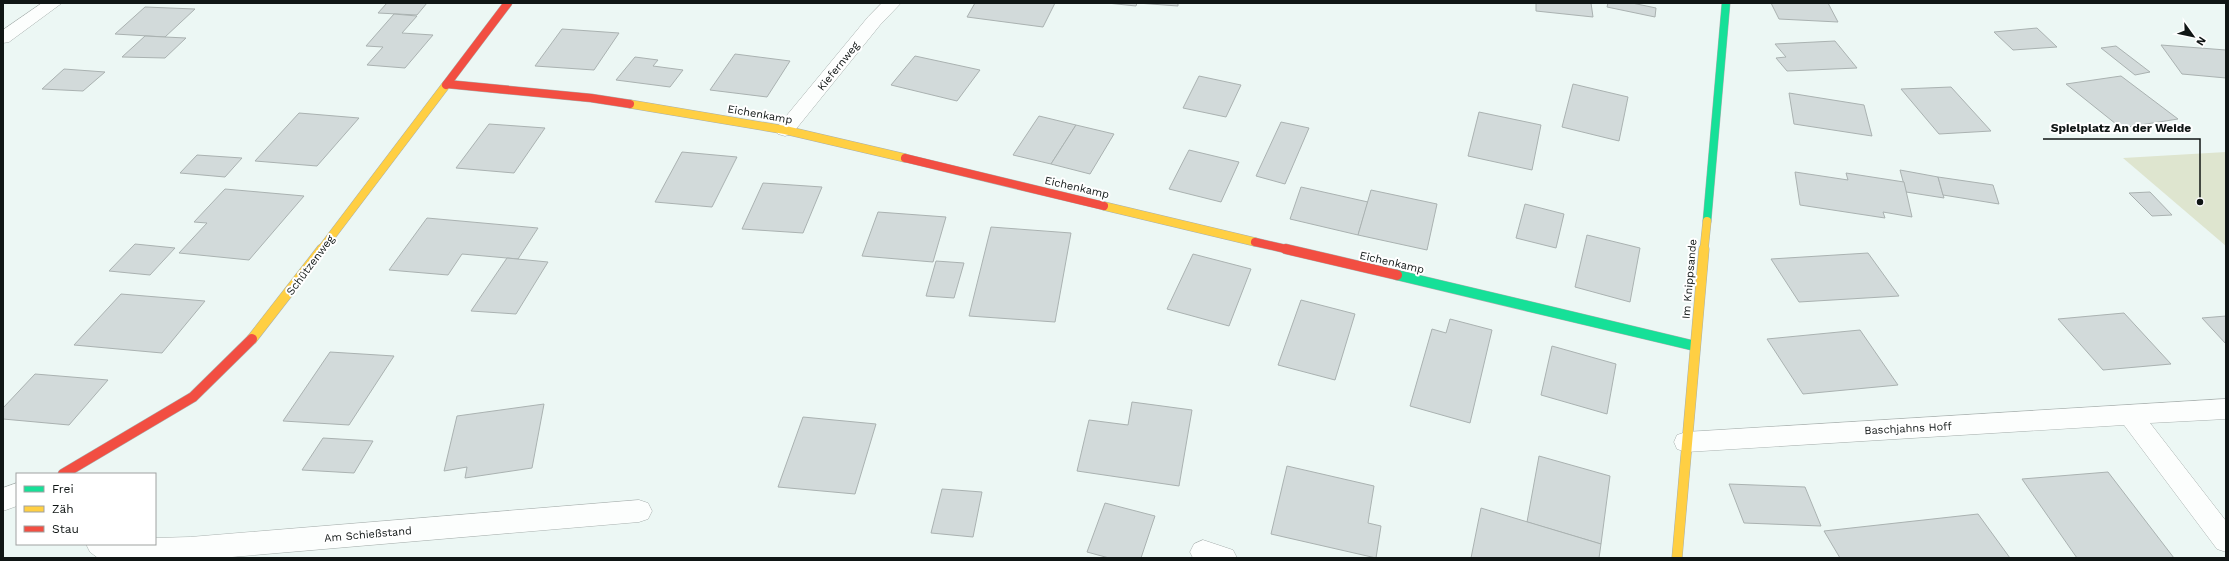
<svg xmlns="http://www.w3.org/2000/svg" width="2229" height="561" font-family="'Work Sans',sans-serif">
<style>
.green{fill:#dee5cf}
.building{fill:#d2dada;stroke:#aab2b1}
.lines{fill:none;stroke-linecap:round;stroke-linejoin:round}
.street-casing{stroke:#a8b0ae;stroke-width:1}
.fast-far1-casing{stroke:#a8b0ae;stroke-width:9}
.fast-casing{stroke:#a8b0ae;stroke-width:11}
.slow-far1-casing{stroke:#a8b0ae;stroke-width:9}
.slow-casing{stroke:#a8b0ae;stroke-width:11}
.jam-far1-casing{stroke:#a8b0ae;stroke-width:9}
.jam-casing{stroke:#a8b0ae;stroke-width:11}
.street{fill:#fcfefd;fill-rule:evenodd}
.fast-far1{stroke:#16e098;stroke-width:8}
.fast{stroke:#16e098;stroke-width:10}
.slow-far1{stroke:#ffcf43;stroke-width:8}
.slow{stroke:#ffcf43;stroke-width:10}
.jam-far1{stroke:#f24e42;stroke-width:8}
.jam{stroke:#f24e42;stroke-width:10}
.labels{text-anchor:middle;stroke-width:4;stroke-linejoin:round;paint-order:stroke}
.street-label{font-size:11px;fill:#101615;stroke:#fff}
.leader{fill:none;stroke:#101615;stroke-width:1.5}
.callout-dot{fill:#101615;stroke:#fff;stroke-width:1.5}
.callout-label{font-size:12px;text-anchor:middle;font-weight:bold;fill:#101615;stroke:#fff;stroke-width:4;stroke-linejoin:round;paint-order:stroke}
</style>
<rect width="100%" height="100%" fill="#ecf7f4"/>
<path class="green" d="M 2226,152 L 2226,246 L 2123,158 Z"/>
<g class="building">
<path d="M 387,3 L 427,3 L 417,15 L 378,13 Z"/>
<path d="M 975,3 L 1055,3 L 1043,27 L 967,17 Z"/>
<path d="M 1107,3 L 1137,3 L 1136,6 Z"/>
<path d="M 1137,3 L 1178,3 L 1178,6 Z"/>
<path d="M 1536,3 L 1591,3 L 1593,17 L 1536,11 Z"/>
<path d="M 1608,3 L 1632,3 L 1656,8 L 1655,17 L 1607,7 Z"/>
<path d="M 1771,3 L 1828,3 L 1838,22 L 1779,19 Z"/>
<path d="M 145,7 L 195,9 L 165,37 L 115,34 Z"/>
<path d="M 394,14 L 417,16 L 402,33 L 433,35 L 405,68 L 367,65 L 383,47 L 366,46 Z"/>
<path d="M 2037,28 L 2057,47 L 2013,50 L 1994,32 Z"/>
<path d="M 562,29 L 619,33 L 594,70 L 535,66 Z"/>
<path d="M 145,36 L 165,37 L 186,38 L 165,58 L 122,57 Z"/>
<path d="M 1835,41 L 1857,68 L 1787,71 L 1776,58 L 1786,57 L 1775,44 Z"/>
<path d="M 2161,45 L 2226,50 L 2226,78 L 2182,74 Z"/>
<path d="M 2116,46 L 2150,72 L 2135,75 L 2101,48 Z"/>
<path d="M 735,54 L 790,61 L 767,97 L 710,90 Z"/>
<path d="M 915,56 L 980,70 L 957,101 L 891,85 Z"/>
<path d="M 635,57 L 658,60 L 653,66 L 683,70 L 670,87 L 616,80 Z"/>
<path d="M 64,69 L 105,72 L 83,91 L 42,89 Z"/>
<path d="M 1199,76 L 1241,85 L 1226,117 L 1183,108 Z"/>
<path d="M 2121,76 L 2178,119 L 2121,128 L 2066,84 Z"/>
<path d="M 1573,84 L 1628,97 L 1619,141 L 1562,127 Z"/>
<path d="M 1951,87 L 1991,131 L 1939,134 L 1901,89 Z"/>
<path d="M 1789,93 L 1864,105 L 1872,136 L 1794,124 Z"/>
<path d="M 1479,112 L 1541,125 L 1532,170 L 1468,156 Z"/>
<path d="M 299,113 L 359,118 L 317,166 L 255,161 Z"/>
<path d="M 1039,116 L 1076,125 L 1051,164 L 1013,155 Z"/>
<path d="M 1281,122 L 1309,128 L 1285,184 L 1256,176 Z"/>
<path d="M 489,124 L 545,128 L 514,173 L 456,168 Z"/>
<path d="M 1076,125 L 1114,134 L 1090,174 L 1051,164 Z"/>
<path d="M 1189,150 L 1239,162 L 1221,202 L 1169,189 Z"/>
<path d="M 682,152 L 737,157 L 712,207 L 655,202 Z"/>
<path d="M 197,155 L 242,158 L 225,177 L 180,173 Z"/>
<path d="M 1900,170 L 1938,177 L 1944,198 L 1906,192 Z"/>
<path d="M 1795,172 L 1848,180 L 1846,173 L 1904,182 L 1912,217 L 1883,212 L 1885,218 L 1800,205 Z"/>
<path d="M 1938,177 L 1993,185 L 1999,204 L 1943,195 Z"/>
<path d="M 763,183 L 822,187 L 803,233 L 742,229 Z"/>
<path d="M 1301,187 L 1368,202 L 1358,235 L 1290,219 Z"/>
<path d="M 225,189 L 304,196 L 249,260 L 179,253 L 207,223 L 194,222 Z"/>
<path d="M 1371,190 L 1437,204 L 1427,250 L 1358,235 Z"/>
<path d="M 2150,192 L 2172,215 L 2152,216 L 2129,193 Z"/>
<path d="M 1525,204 L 1564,214 L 1556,248 L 1516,238 Z"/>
<path d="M 878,212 L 946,217 L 933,262 L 862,256 Z"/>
<path d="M 427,218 L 538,228 L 518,259 L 462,254 L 448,275 L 389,270 Z"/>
<path d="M 991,227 L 1071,233 L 1055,322 L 969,316 Z"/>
<path d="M 1587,235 L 1640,248 L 1630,302 L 1575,287 Z"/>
<path d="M 135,244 L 175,248 L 150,275 L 109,271 Z"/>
<path d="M 1868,253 L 1899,296 L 1799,302 L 1771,259 Z"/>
<path d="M 1193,254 L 1251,269 L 1229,326 L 1167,309 Z"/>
<path d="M 507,258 L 548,262 L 516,314 L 471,311 Z"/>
<path d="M 936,261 L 964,263 L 954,298 L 926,296 Z"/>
<path d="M 121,294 L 205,301 L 162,353 L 74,345 Z"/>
<path d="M 1301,300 L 1355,314 L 1335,380 L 1278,365 Z"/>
<path d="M 2124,313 L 2171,364 L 2103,370 L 2058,319 Z"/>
<path d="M 2226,316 L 2226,344 L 2202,318 Z"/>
<path d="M 1450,319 L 1492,330 L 1470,423 L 1410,406 L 1432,329 L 1446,333 Z"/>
<path d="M 1860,330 L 1898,385 L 1803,394 L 1767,339 Z"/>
<path d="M 1552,346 L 1616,364 L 1607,414 L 1541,395 Z"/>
<path d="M 330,352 L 394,356 L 349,425 L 283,421 Z"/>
<path d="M 35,374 L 108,380 L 69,425 L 3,419 L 3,408 Z"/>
<path d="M 1132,402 L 1192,410 L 1179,486 L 1077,471 L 1089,420 L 1128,425 Z"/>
<path d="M 544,404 L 532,468 L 465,478 L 467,467 L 444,471 L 457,416 Z"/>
<path d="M 803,417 L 876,424 L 855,494 L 778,487 Z"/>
<path d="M 323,438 L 373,441 L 354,473 L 302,470 Z"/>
<path d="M 1539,456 L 1610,476 L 1601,544 L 1527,522 Z"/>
<path d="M 1287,466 L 1374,486 L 1368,523 L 1381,526 L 1376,558 L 1271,534 Z"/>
<path d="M 2108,472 L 2174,558 L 2077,558 L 2022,479 Z"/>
<path d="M 1729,484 L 1805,487 L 1821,526 L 1744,523 Z"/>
<path d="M 942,489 L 982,492 L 973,537 L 931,533 Z"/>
<path d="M 1105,503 L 1155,516 L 1141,558 L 1109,558 L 1087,552 Z"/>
<path d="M 1481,508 L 1601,544 L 1599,558 L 1471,558 Z"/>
<path d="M 1978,514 L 2010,558 L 1840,558 L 1824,531 Z"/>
</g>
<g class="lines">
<g class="street-casing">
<g id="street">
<path d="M 42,3 L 62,3 L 9,42 L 3,43 L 3,30 Z"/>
<path d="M 882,3 L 901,3 L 880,25 L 792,134 L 785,136 L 778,134 L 775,130 L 778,126 L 868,17 Z"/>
<path d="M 2226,399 L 2226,419 L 2150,423 L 2226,521 L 2226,552 L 2217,549 L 2124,425 L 1686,452 L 1677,449 L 1674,442 L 1677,435 L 1686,432 Z"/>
<path d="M 17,483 L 17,506 L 3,511 L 3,488 Z"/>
<path d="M 639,500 L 648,503 L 652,511 L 648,519 L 639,522 L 220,558 L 98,558 L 90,552 L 86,544 L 155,544 L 155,538 L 190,537 Z"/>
<path d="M 1203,540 L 1233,550 L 1237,558 L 1193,558 L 1190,552 L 1194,544 Z"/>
</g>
</g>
<g class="fast-far1-casing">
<path id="fast-far1" d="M 1707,221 L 1726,3"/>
</g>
<g class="fast-casing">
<path id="fast" d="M 1397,275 L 1695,346"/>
</g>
<g class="slow-far1-casing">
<g id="slow-far1">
<path d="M 630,104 L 785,130 L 905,158"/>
<path d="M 1104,206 L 1255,242"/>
<path d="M 321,250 L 446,85"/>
<path d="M 1704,250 L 1707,221"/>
</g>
</g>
<g class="slow-casing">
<g id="slow">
<path d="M 252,339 L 322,249"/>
<path d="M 1677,558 L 1704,249"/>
</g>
</g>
<g class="jam-far1-casing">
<g id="jam-far1">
<path d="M 447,84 L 591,98 L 630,104"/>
<path d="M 446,85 L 508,3"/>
<path d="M 905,158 L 1104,206"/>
<path d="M 1255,242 L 1290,250"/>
</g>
</g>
<g class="jam-casing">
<g id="jam">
<path d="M 1286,249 L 1397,275"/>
<path d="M 63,474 L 193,397 L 252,339"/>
</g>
</g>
<use href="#street" class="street"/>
<use href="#fast-far1" class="fast-far1"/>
<use href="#fast" class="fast"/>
<use href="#slow-far1" class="slow-far1"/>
<use href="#slow" class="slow"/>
<use href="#jam-far1" class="jam-far1"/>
<use href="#jam" class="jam"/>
</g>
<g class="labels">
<g class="street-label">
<text transform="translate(838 66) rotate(-51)" y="4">Kiefernweg</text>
<text transform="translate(760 114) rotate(10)" y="4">Eichenkamp</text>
<text transform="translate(1077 187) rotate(13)" y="4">Eichenkamp</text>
<text transform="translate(1392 262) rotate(13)" y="4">Eichenkamp</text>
<text transform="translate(310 265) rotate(-53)" y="4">Schützenweg</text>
<text transform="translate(1689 279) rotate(-85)" y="4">Im Knippsande</text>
<text transform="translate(1908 428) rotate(-3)" y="4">Baschjahns Hoff</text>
<text transform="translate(368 534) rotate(-5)" y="4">Am Schießstand</text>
</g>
</g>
<path class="leader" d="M2200 202L2200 139H2043"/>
<circle class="callout-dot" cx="2200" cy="202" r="4"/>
<g class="callout-label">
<text x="2121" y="132">Spielplatz An der Weide</text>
</g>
<rect width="2229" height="561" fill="none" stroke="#101615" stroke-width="8"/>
<rect x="16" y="473" width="140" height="72" fill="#ffffff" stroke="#9fa2a1"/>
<rect x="24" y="486" width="20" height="6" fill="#16e098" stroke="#9fa2a1"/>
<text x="52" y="493" font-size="12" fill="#101615">Frei</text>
<rect x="24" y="506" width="20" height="6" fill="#ffcf43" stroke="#9fa2a1"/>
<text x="52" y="513" font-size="12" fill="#101615">Zäh</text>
<rect x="24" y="526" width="20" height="6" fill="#f24e42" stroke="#9fa2a1"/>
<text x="52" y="533" font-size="12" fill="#101615">Stau</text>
<g transform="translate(2193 36) rotate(123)" stroke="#ffffff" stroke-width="3" paint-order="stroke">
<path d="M0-3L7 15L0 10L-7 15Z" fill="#101615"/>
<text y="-6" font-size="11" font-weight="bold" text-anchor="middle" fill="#101615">N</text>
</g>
</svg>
